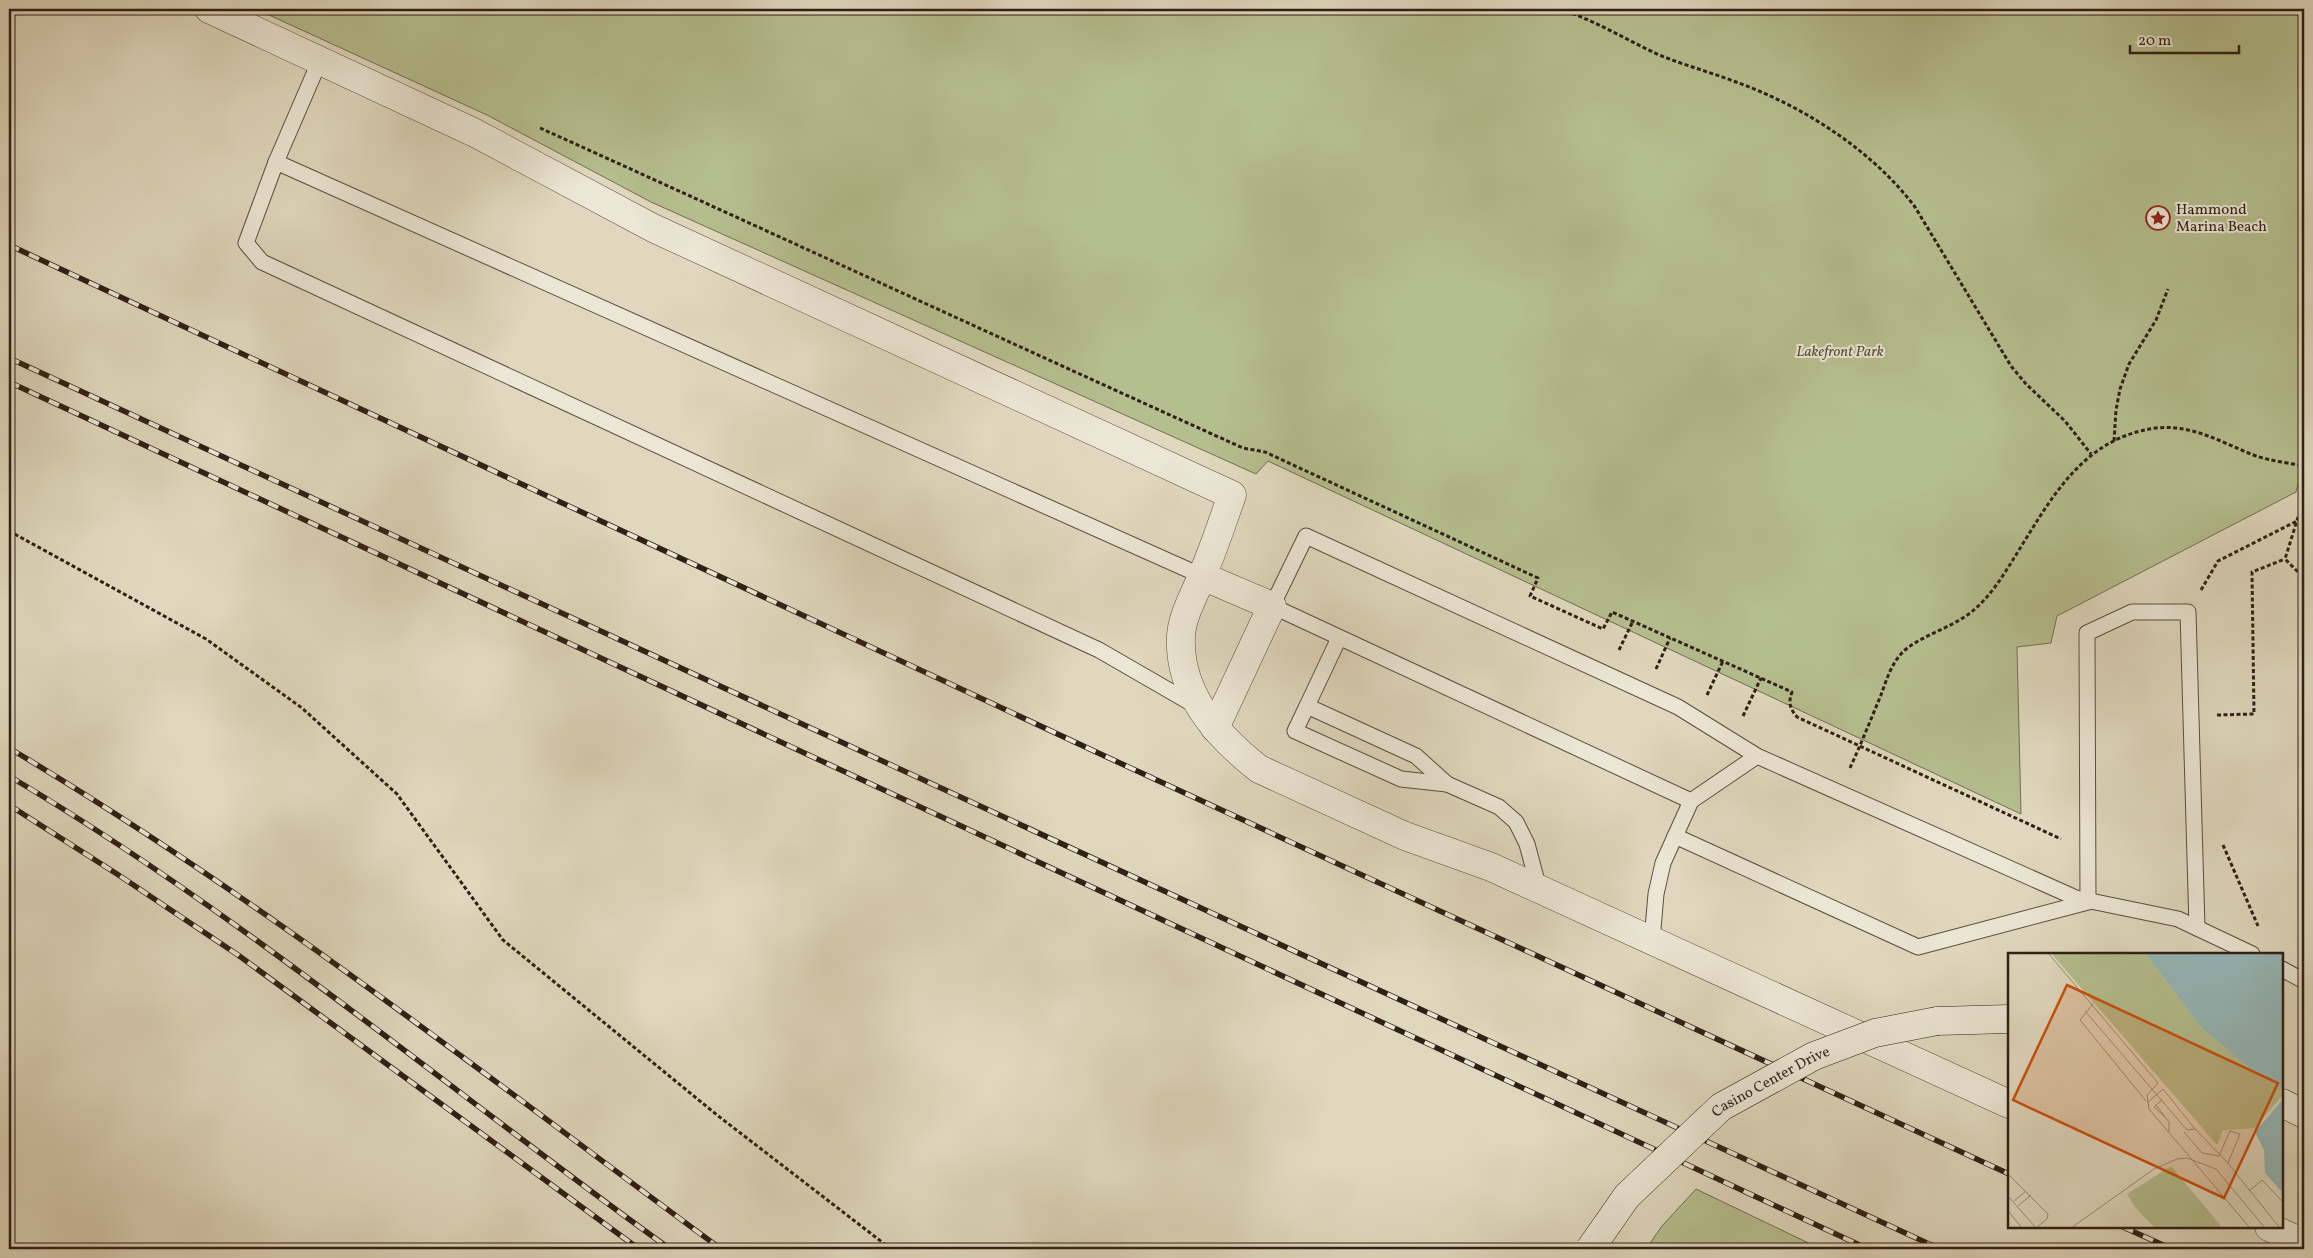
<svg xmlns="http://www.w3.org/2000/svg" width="2313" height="1258" font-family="Vollkorn,serif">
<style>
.green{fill:#b5be8f;stroke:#726e52}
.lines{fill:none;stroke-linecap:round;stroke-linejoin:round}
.lane-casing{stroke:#5b4d3f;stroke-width:17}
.street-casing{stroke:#5b4d3f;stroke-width:29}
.secondary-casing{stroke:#2f1f15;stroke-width:29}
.path{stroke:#2f1f15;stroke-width:3;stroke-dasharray:4 2.5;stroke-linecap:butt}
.lane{stroke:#ebe6d5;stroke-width:15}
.street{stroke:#ebe6d5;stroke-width:28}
.secondary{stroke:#ebe6d5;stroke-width:28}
.rail-casing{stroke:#2f1f15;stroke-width:5.5}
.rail{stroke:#ebe6d5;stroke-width:4;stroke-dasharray:11;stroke-linecap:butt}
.secondary-bridge-casing{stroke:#2f1f15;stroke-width:29;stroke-linecap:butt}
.secondary-bridge{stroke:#ebe6d5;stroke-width:28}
.labels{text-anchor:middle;stroke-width:4;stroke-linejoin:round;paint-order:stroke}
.poi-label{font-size:15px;fill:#2f1f15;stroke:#ebe6d5;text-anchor:start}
.park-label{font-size:15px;font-style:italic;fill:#574f3a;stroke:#ebe6d5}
.street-label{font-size:15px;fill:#2f1f15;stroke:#ebe6d5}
.inset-road{fill:none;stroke:#998e7a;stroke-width:1}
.view{fill:#cc500d;fill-opacity:0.15;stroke:#cc500d;stroke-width:2.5}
.inset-edge{fill:none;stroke:#2f1f15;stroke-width:2.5}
</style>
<rect width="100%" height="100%" fill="#e0d8be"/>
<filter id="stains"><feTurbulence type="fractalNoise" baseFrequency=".004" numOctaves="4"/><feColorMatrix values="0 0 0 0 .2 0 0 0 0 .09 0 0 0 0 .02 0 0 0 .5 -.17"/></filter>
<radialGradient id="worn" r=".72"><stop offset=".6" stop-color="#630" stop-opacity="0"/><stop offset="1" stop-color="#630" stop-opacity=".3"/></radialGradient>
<g class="green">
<path d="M 256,9 L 2304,9 L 2304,461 L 2296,492 L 2057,616 L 2051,643 L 2017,647 L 2021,814 L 1268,461 L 1256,474 L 651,202 L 487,115 Z"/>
<path d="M 1696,1189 L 1821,1249 L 1646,1249 L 1662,1226 Z"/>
</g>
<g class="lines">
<g class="lane-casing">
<g id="lane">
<path d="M 320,60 L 276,162 L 246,243 L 262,262 L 1099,650 L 1196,706"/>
<path d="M 276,162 L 1202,576"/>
<path d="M 1339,638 L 1307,706 L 1416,756 L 1447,784 L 1499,807 L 1516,822 L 1527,844 L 1539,889"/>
<path d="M 1307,706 L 1295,731 L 1401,779 L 1447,784"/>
<path d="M 1757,756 L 1678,707 L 1306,536 L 1272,606 L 1691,801 L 1757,756 L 2076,898 L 2178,919 L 2252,954"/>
<path d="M 1675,836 L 1918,947 L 2088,902 L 2087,633 L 2132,612 L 2188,612 L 2197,928"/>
<path d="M 1652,940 L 1656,894 L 1663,863 L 1691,801"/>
<path d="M 2282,969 L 2304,981"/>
</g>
</g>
<g class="street-casing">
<g id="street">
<path d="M 209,9 L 475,133 L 653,228 L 1232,495 C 1222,523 1213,551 1201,578 C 1194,596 1182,616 1181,636 C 1178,693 1217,736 1259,769 L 1405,836 L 1491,867 L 2009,1104"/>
<path d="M 1202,576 L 1272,606 L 1215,728"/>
<path d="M 2269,1227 L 2304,1243"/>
</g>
</g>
<g class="secondary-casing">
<g id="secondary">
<path d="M 1937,1021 L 2009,1019"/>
<path d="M 2282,1103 L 2304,1114"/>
</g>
</g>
<g class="path">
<path d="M 1560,9 C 1594,20 1625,39 1657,54 C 1683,65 1710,72 1736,82 C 1803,106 1872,150 1915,207 L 2011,366 L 2026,384 L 2065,421 L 2091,454"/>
<path d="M 540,128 C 775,234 1008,342 1243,448 L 1265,452 L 1538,578 L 1530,596 L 1603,629 L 1612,612 L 1792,692 C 1788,702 1790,709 1797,717 L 2061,839"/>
<path d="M 2114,441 L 2116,410 L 2120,389 L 2129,364 L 2156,320 L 2168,289"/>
<path d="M 2304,498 L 2285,559 L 2304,578"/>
<path d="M 9,531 L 206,639 L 302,708 L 397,794 L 503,940 L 717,1115 L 891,1249"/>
<path d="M 2201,590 L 2218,561 L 2297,521"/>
<path d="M 1619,650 L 1633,621"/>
<path d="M 1656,669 L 1670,638"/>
<path d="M 1707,695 L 1723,661"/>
<path d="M 2217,715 L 2254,714 L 2252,572 L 2285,559"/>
<path d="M 1743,716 L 1761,678"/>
<path d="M 1850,768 C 1861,744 1871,719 1881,695 C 1886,681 1891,665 1901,654 C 1917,636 1954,628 1975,609 C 1991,595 2003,576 2014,558 C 2050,501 2081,438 2156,428 C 2193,424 2222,443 2256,456 C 2271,461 2289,463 2304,466"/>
<path d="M 2223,845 L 2258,926"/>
</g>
<use href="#lane" class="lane"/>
<use href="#street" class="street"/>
<use href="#secondary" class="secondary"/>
<g class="rail-casing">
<g id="rail">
<path d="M 9,245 L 1109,758 L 2009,1174"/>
<path d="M 9,358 L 1940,1249"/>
<path d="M 9,382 L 1868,1249"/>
<path d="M 9,748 C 258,896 487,1077 721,1249"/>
<path d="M 9,776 C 242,914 450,1091 670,1249"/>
<path d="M 9,805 L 117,874 L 238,955 L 639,1249"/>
<path d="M 2123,1227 L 2172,1249"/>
</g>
</g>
<use href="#rail" class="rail"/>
<g class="secondary-bridge-casing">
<g id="secondary-bridge">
<path id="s1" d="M 1590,1249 L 1627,1196 L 1721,1107 L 1814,1056 L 1875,1033 L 1937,1021"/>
</g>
</g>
<use href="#secondary-bridge" class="secondary-bridge"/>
</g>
<defs>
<g id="sight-ring" transform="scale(1.25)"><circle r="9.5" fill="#ebe6d5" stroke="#8f2418" stroke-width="1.5"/><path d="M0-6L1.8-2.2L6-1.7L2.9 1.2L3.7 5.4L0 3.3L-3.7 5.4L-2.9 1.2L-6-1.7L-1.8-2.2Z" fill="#8f2418"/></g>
</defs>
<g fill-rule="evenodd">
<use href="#sight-ring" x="2158" y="218"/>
</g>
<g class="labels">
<g class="poi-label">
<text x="2176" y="214">Hammond<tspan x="2176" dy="17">Marina Beach</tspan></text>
</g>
<g class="park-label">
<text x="1840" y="356">Lakefront Park</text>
</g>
<g class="street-label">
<text dy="5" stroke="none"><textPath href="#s1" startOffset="250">Casino Center Drive</textPath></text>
</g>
</g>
<g transform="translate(2008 953)">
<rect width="275" height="275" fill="#e0d8be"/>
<path d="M 43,0 L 137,0 L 194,75 L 242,116 L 275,135 L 275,142 L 247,175 L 215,177 L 209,192 ZM 163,213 L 213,273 L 211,275 L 147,275 L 127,254 L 119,241 Z" fill="#b5be8f"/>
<path d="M 137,0 L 275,0 L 275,136 L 242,116 L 194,75 ZM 275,146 L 275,240 L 257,220 L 256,197 L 247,179 Z" fill="#96b8b9"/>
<path class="inset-road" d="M 40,0 L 150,130 L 139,142 L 141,156 L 242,275M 85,51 L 72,67 L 138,148M 77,58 L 179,177 L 187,176 L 218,208 L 272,275M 154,147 L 148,152 L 161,169 L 161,179M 139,150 L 155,136 L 187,176M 148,152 L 146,154 L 158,165M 176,179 L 194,200 L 211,203 L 222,178 L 232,181 L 220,210M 0,221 L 40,261 L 39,266 L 28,275M 241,238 L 254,227 L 275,249M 0,243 L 28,275M 6,248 L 18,238M 10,253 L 23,242M 0,258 L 14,275M 63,275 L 146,216 L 169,206 L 179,205 L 208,216 L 257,275"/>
<path class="view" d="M 59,32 L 270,130 L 216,245 L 5,147 Z"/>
<rect width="275" height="275" class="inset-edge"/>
</g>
<rect width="2313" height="1258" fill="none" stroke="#e0d8be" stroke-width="30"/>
<rect x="10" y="10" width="2293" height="1238" fill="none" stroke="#2f1f15" stroke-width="2.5"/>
<rect x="15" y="15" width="2283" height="1228" fill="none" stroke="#2f1f15"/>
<path d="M2130 45v8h109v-8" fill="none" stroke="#2f1f15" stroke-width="2.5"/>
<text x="2138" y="45" font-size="15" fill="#2f1f15" stroke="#ebe6d5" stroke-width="4" paint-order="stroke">20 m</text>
<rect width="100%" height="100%" filter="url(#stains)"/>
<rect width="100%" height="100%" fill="url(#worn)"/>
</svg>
